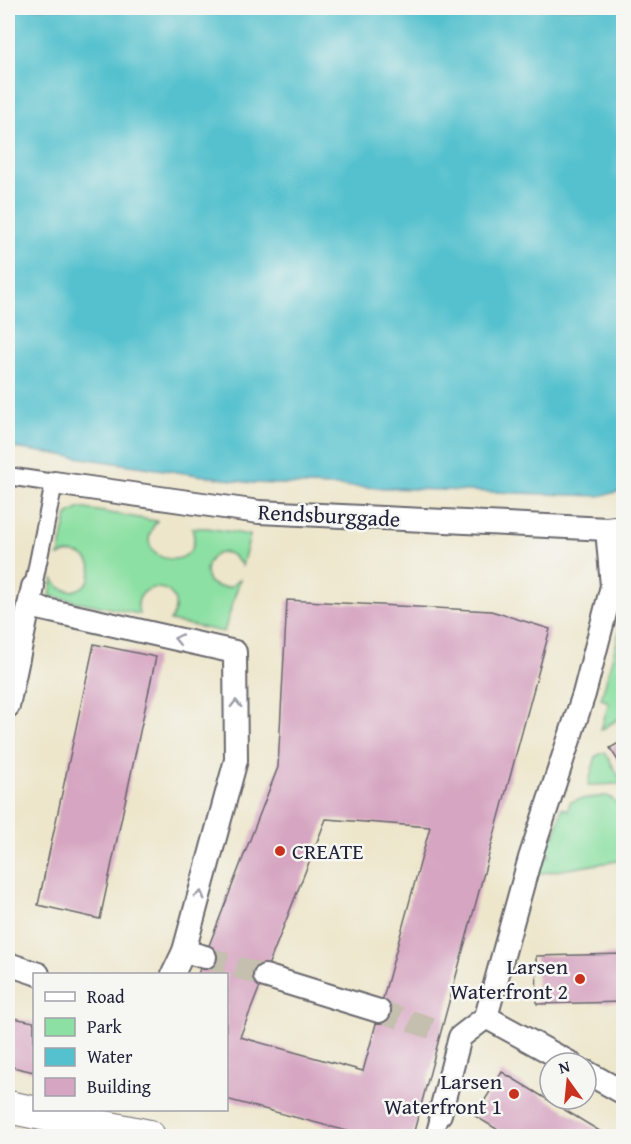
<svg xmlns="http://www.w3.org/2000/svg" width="631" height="1144" font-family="'Gentium Book Plus',serif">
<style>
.green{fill:#8ce0a3;stroke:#57816f;stroke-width:1.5}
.water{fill:#55c1ce;stroke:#3c7284;stroke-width:1.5}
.building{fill:#d6a5c1;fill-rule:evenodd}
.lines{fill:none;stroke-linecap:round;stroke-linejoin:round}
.minor-tunnel{stroke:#c4bfae;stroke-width:22;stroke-dasharray:22 11;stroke-linecap:butt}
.pedestrian-casing{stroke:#69676d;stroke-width:20}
.minor-casing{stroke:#69676d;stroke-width:26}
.secondary-casing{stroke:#69676d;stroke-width:34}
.pedestrian{stroke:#fff;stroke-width:16}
.minor{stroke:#fff;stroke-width:22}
.secondary{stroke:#fff;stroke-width:32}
.oneway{stroke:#9c9ca7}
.poi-dot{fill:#c8321e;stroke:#f6f6f2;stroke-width:2}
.labels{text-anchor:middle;stroke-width:5;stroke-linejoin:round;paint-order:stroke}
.street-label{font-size:22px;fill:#22223b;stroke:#f6f6f2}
.poi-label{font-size:22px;fill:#22223b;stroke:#f6f6f2;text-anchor:end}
</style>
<rect width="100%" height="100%" fill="#f6f6f2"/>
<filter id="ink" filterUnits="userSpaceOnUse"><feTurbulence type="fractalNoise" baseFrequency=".0167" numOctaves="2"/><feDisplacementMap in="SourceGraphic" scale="12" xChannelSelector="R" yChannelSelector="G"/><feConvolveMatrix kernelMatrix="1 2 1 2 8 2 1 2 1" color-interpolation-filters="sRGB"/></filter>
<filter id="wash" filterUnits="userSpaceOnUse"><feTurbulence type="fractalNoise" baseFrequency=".008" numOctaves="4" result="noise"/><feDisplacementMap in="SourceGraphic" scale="24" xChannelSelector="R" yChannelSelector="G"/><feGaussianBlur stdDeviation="1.35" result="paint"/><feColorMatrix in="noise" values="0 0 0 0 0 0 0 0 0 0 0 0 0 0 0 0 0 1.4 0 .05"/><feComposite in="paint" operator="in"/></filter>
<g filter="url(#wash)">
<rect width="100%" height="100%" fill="#ede6cb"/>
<g class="green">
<path d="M 80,508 L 157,521 C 124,564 207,576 192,528 L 208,528 L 250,535 L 242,566 C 219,530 191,576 216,586 C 220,588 226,587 230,587 L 240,579 L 224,632 L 170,621 C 194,582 129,575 139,614 L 50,596 L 53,579 C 56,583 58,587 63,589 C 76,595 90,585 91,572 C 92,554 71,549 59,556 L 67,515 Z"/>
<path d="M 623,619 L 623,716 L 601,730 L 609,702 L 601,699 Z"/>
<path d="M 605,752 L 623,784 L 588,785 L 596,756 Z"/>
<path d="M 606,796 L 611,798 L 621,807 L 623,807 L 623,860 L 536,874 L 539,860 L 549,857 L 548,852 L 541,853 L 546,834 L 555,836 L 562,808 L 568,810 L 570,802 L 580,799 Z"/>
</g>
<path class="water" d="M 8,8 L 623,8 L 623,491 L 598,496 L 252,483 L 8,447 Z"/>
<g id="blocks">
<g class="building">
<path d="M 287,600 L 491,611 L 550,629 L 413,1135 L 347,1131 L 226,1099 L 226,974 L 198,974 L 278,767 ZM 326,819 L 430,827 L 363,1071 L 240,1037 Z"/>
<path d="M 94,644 L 156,657 L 100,919 L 38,905 Z"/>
<path d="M 624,740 L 624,770 L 610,748 Z"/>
<path d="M 624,954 L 624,1002 L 537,1004 L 536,956 Z"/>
<path d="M 8,1017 L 34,1022 L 34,1072 L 8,1066 Z"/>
<path d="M 502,1072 L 608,1136 L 508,1136 L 475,1116 Z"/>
</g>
</g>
</g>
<g filter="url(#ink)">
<use href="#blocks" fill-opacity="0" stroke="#69676d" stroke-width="1.5"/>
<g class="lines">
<g class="minor-tunnel">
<path d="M 205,957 L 265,976"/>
<path d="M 379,1011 L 441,1031"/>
</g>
<g class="pedestrian-casing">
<g id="pedestrian">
<path d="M 8,476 L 54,483 L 33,587"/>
<path d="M 434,1136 L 440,1114"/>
</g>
</g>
<g class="minor-casing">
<g id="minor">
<path d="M 54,483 L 259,512 L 607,529 L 624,527"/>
<path d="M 29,606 L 235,652 L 236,760 L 184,951 L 173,974"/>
<path d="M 8,706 L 33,587"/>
<path d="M 184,951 L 205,957"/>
<path d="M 8,964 L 38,974"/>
<path d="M 265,976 L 379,1011"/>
<path d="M 486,1017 L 570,1063"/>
<path d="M 586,1072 L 624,1093"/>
<path d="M 440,1114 L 460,1037 L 486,1017 L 530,858 L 584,694 L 612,586 L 607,529"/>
</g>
</g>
<g class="secondary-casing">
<path id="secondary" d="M 8,1107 L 149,1136"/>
</g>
<use href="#pedestrian" class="pedestrian"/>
<use href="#minor" class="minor"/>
<use href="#secondary" class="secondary"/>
</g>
<defs><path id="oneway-chevron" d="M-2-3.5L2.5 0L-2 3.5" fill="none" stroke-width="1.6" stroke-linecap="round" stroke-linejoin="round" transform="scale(1.5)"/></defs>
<g class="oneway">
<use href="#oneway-chevron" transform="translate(178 639) rotate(-168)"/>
<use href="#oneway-chevron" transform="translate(236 704) rotate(-90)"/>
<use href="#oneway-chevron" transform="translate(200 895) rotate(-75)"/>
</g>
</g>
<g class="poi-dot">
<circle cx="280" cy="851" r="6"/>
<circle cx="580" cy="979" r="6"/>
<circle cx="514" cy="1094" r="6"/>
</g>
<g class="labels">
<g class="street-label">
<text transform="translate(329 515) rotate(3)" y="8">Rendsburggade</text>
</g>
<g class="poi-label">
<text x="292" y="859" text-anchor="start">CREATE</text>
<text x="568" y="974">Larsen<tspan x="568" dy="25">Waterfront 2</tspan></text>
<text x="502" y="1089">Larsen<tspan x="502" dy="25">Waterfront 1</tspan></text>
</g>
</g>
<rect width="631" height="1144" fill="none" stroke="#f6f6f2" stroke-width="30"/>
<rect x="33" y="973" width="195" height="138" fill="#f6f6f2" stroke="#a1a1a9" stroke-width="1.5"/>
<rect x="45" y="992" width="30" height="9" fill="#ffffff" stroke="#a1a1a9" stroke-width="1.5"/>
<text x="87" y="1003" font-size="18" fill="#22223b">Road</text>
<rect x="45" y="1018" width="30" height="18" fill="#8ce0a3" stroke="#a1a1a9" stroke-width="1.5"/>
<text x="87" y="1033" font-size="18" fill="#22223b">Park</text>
<rect x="45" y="1048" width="30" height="18" fill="#55c1ce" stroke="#a1a1a9" stroke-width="1.5"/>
<text x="87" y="1063" font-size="18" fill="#22223b">Water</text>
<rect x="45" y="1078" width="30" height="18" fill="#d6a5c1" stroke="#a1a1a9" stroke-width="1.5"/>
<text x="87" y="1093" font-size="18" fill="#22223b">Building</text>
<g transform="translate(568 1081) rotate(345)"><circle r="28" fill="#f6f6f2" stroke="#a1a1a9" stroke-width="1.5"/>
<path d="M0-4.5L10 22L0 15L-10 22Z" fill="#c8321e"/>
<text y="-9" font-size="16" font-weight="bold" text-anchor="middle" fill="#22223b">N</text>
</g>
</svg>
